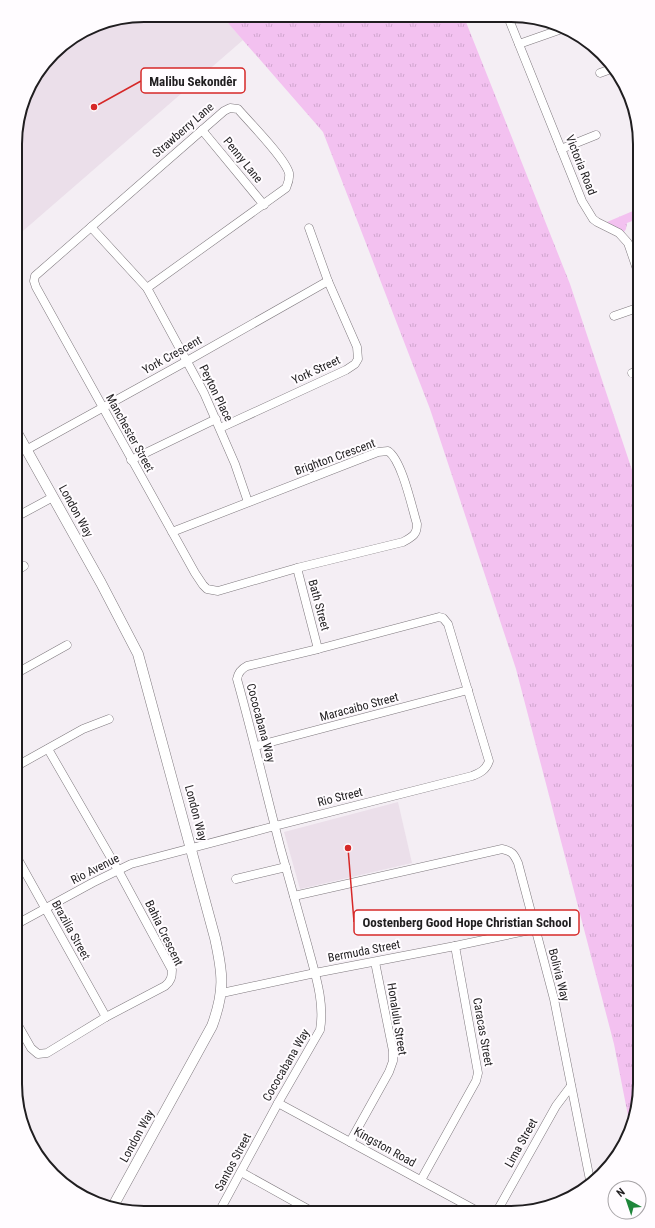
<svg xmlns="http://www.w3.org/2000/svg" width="655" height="1228" font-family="'Roboto Condensed',sans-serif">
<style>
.built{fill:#ebdfea}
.grass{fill:url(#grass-tufts)}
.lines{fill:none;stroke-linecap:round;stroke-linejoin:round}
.minor-casing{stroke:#7f797e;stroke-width:9}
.tertiary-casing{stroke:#7f797e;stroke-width:11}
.minor{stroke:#fff;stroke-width:8}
.tertiary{stroke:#fff;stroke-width:10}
.labels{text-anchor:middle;stroke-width:4;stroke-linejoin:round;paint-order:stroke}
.street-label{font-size:12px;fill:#201e20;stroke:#fffcff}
.rim{fill:none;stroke:#201e20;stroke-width:2}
.leader{fill:none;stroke:#d62828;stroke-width:1.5}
.callout-dot{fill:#d62828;stroke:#fffcff;stroke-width:1.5}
.callout{fill:#fffcff;stroke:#d62828;stroke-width:1.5}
.callout-label{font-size:13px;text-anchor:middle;font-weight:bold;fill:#201e20}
</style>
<defs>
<pattern id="grass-tufts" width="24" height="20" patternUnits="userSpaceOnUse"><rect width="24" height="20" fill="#f3c1f0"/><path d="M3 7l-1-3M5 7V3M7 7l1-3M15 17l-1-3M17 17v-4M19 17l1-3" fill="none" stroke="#d0a5ce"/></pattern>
</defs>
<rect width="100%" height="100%" fill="#f4eef4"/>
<g class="built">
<path d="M 144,15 L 221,15 L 243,40 L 16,237 L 16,128 L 28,87 L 59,47 L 95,25 Z"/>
<path d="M 398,802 L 412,863 L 300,889 L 284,832 Z"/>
</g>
<g class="grass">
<path d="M 221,15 L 464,17 L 570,284 L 640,494 L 640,1092 L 631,1131 L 614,1044 L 516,669 L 430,409 L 323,132 Z"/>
<path d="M 640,208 L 640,218 L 627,223 L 626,229 L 624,232 L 607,222 Z"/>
</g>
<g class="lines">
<g class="minor-casing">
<g id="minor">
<path d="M 508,17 L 582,201 L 593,219 L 597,222 L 619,233 L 628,243 L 640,278"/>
<path d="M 519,44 L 559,30"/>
<path d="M 600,73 L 611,69"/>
<path d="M 202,130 L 264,205"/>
<path d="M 561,149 L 596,135"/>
<path d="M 91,227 L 147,288 L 204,393 L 235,464 L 248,502"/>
<path d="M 147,288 L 286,188 C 288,183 290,179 289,173 C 285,158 250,123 238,109 L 230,108 L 224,111 L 35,276 L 34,281 L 36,287 L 195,573 L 203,585 L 207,589 L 218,591 L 297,568 L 403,542 C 412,537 417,535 417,524 C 412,508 402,460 388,451 L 378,452 L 172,532"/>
<path d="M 614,316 L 640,307"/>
<path d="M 632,373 L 640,370"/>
<path d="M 220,428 L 346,370 L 355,364 L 358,359 L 357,347 L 328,281 L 309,228"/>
<path d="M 26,450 L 187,361 L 328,281"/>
<path d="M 131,460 L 216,419"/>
<path d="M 16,517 L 53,497"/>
<path d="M 297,568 L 318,649"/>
<path d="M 16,571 L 24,566"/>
<path d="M 15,674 L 67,645"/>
<path d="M 256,746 L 468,690"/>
<path d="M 15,767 L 83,729 L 109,719"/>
<path d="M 15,854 L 106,1017"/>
<path d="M 236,879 L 286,867"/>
<path d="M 294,896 L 502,849 C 512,851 514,854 518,863 L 554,999 L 591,1185"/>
<path d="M 15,925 L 92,883 L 131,864 L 275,826 L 472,776 C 480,773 486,770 489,761 L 448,624 L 443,618 L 439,617 L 318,649 L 247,666 C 241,669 238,673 237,679 C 253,736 266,793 281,850 C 290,882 299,914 308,947 C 315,974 325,1002 320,1030 L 278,1103 L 219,1212"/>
<path d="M 222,993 L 315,973 L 455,946 L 535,929"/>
<path d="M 15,1020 L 31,1048 L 38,1054 L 47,1053 L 106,1017 L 165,986 C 171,981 172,977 172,970 L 118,870 L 48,749"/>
<path d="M 278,1103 L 481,1213"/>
<path d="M 350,1142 L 389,1072 L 393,1061 L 393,1051 L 375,962"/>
<path d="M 241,1172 L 313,1212"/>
<path d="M 421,1180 L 476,1081 L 478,1073 L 455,946"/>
<path d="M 496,1213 L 556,1106 L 571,1086"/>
</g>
</g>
<g class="tertiary-casing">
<path id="tertiary" d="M 16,431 L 101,583 L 138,654 L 215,938 C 223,974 225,991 212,1026 L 112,1208"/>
</g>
<use href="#minor" class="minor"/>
<use href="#tertiary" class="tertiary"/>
</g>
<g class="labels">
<g class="street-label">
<text transform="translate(183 130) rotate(-41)" y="4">Strawberry Lane</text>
<text transform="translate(243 160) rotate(51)" y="4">Penny Lane</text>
<text transform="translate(581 165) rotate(68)" y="4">Victoria Road</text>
<text transform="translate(172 355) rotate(-29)" y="4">York Crescent</text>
<text transform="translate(316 370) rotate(-25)" y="4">York Street</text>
<text transform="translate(216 393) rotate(64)" y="4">Peyton Place</text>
<text transform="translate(130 433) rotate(61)" y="4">Manchester Street</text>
<text transform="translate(335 457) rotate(-20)" y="4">Brighton Crescent</text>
<text transform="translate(76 511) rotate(61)" y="4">London Way</text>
<text transform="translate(319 605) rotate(75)" y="4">Bath Street</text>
<text transform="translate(359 707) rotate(-15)" y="4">Maracaibo Street</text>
<text transform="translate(261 723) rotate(75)" y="4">Cococabana Way</text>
<text transform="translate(340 797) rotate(-14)" y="4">Rio Street</text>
<text transform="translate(196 813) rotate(75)" y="4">London Way</text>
<text transform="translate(95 869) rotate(-27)" y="4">Rio Avenue</text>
<text transform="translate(71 930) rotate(61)" y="4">Brazilia Street</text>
<text transform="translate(164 933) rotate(64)" y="4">Bahia Crescent</text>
<text transform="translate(364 951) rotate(-11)" y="4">Bermuda Street</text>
<text transform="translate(559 975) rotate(76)" y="4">Bolivia Way</text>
<text transform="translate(397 1019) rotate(81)" y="4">Honalulu Street</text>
<text transform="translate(483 1032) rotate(80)" y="4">Caracas Street</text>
<text transform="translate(286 1065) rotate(-60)" y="4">Cococabana Way</text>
<text transform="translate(137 1136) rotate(-61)" y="4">London Way</text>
<text transform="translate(521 1143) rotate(-61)" y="4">Lima Street</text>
<text transform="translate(385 1147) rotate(29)" y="4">Kingston Road</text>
<text transform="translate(233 1162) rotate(-62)" y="4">Santos Street</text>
</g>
</g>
<path d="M0 0H655V1228H0ZM144 22H511A122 122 0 0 1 633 144V1084A122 122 0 0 1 511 1206H144A122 122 0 0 1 22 1084V144A122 122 0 0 1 144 22Z" fill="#fffcff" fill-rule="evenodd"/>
<path class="rim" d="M144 22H511A122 122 0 0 1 633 144V1084A122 122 0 0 1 511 1206H144A122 122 0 0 1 22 1084V144A122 122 0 0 1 144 22Z"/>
<path class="leader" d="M94 107L141 81M348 848L354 922"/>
<g class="callout-dot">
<circle cx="94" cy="107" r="4"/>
<circle cx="348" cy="848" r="4"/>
</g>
<g class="callout">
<rect x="141" y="68" width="104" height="25" rx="4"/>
<rect x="354" y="910" width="225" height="25" rx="4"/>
</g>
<g class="callout-label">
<text x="193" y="86">Malibu Sekondêr</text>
<text x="467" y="927">Oostenberg Good Hope Christian School</text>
</g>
<g transform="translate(627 1200) rotate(320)"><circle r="19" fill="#fffcff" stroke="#a6a3a6"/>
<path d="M0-3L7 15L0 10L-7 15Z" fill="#1f863b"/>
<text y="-6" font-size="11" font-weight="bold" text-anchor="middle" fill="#201e20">N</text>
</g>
</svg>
